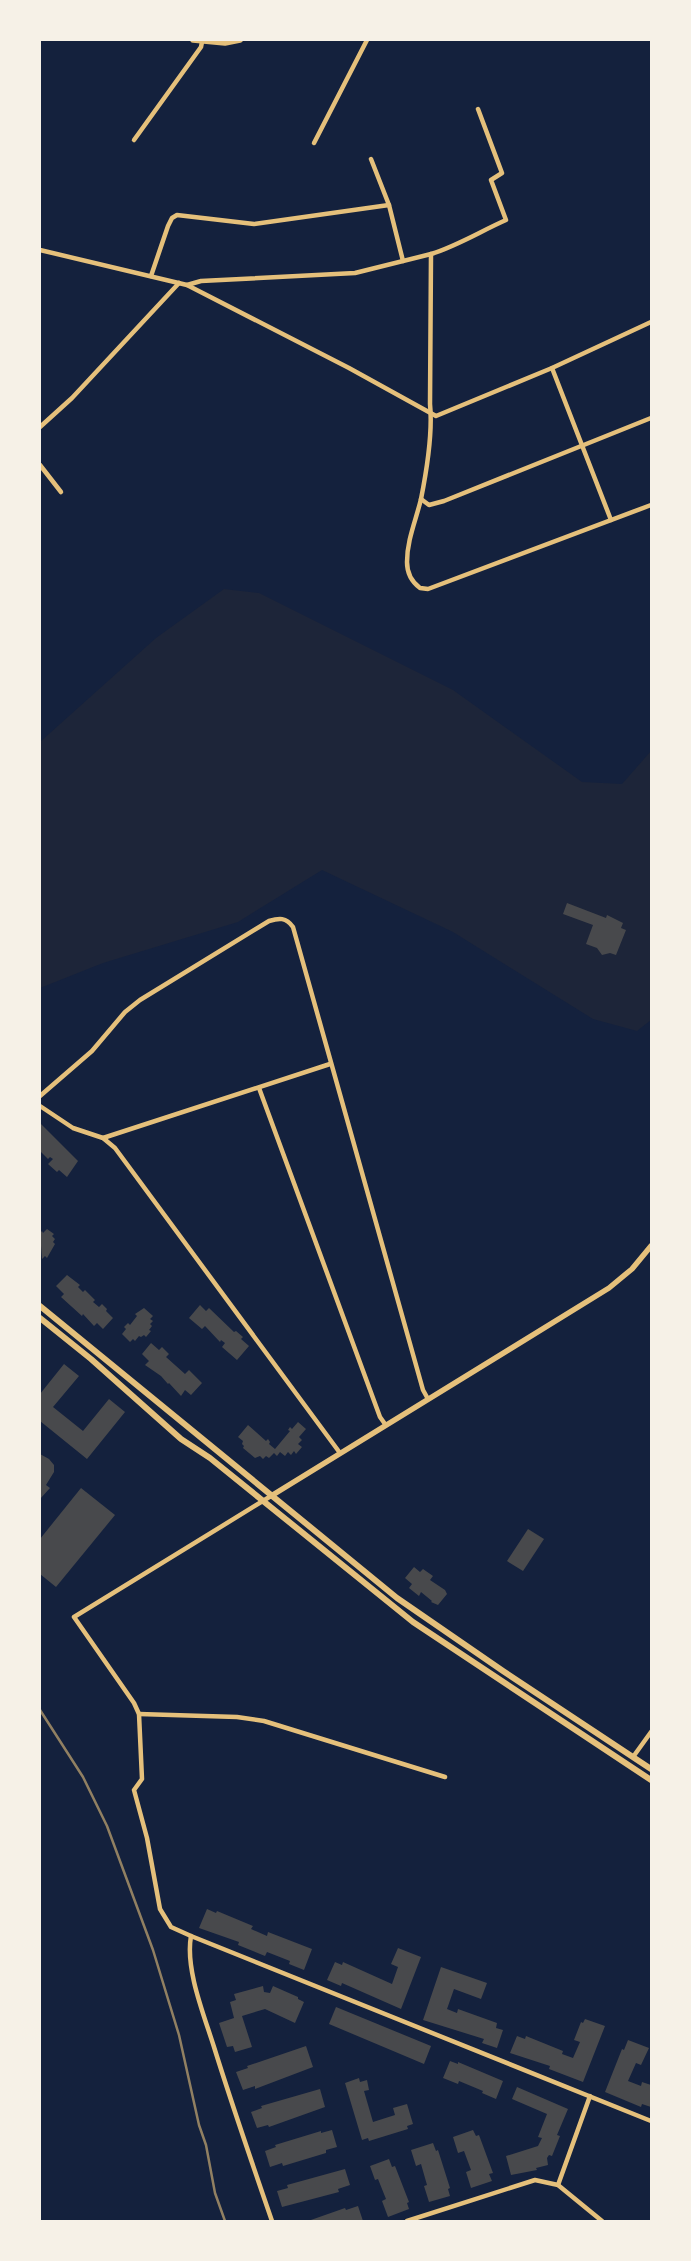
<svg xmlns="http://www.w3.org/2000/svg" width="691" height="2261" font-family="Barlow,sans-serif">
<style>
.green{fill:#1d2539}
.building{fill:#48494c}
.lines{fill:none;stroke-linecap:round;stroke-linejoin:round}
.minor{stroke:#e5c07b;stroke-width:4.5}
.tertiary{stroke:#e5c07b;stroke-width:5.5}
.secondary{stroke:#e5c07b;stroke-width:6}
.rail{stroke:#918062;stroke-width:2.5}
</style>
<rect width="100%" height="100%" fill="#14213d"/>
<path class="green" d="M 224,589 L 259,593 L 453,690 L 582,782 L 622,784 L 651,751 L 651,1020 L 637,1031 L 593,1019 L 453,932 L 322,870 L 238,922 L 103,963 L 40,988 L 40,742 L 156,638 Z"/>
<g class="building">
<path d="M 567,903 L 606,918 L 607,915 L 623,923 L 621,928 L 626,930 L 616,955 L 610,953 L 602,955 L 597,948 L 586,944 L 593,925 L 563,914 Z"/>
<path d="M 40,1123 L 78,1161 L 67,1177 L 59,1170 L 57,1172 L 48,1164 L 53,1159 L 50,1157 L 48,1159 L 40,1151 Z"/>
<path d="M 47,1229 L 54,1234 L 52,1236 L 55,1239 L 53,1242 L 55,1244 L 47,1258 L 45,1256 L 42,1259 L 40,1233 L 42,1231 L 43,1233 Z"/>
<path d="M 67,1275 L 80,1285 L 78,1287 L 83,1292 L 85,1290 L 95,1300 L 93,1302 L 99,1307 L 102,1304 L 107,1309 L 106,1311 L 113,1318 L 103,1329 L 97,1323 L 94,1326 L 83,1314 L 82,1316 L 61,1297 L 64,1294 L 56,1286 Z"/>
<path d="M 200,1305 L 206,1311 L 209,1308 L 234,1332 L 236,1331 L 243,1337 L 241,1339 L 249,1346 L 237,1360 L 222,1347 L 225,1343 L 221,1340 L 220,1342 L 205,1326 L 202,1329 L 189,1318 Z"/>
<path d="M 144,1308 L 153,1316 L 150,1319 L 153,1321 L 150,1324 L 152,1326 L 149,1330 L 151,1331 L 146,1337 L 144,1335 L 141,1337 L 139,1336 L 135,1341 L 133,1339 L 130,1342 L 122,1334 L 126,1329 L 124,1327 L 128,1323 L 130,1325 L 137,1316 L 135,1314 Z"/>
<path d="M 151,1343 L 159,1350 L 162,1347 L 169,1354 L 166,1357 L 185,1374 L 189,1370 L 202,1383 L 191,1395 L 185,1390 L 181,1396 L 169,1383 L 168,1384 L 161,1376 L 145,1365 L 149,1361 L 142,1354 Z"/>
<path d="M 64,1364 L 79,1376 L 53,1407 L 83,1431 L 109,1399 L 125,1412 L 87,1459 L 40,1421 L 40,1394 Z"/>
<path d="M 298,1422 L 306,1429 L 299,1437 L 302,1440 L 298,1444 L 302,1447 L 296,1454 L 294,1451 L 291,1455 L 288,1452 L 285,1456 L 280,1452 L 277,1456 L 274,1453 L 269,1458 L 266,1456 L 263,1459 L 260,1456 L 255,1458 L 243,1448 L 244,1446 L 242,1444 L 243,1441 L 238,1437 L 248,1425 L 266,1441 L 268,1439 L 270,1442 L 269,1444 L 275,1449 L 290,1431 L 288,1430 L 290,1427 L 292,1429 Z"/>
<path d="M 40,1454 L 49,1459 L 54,1465 L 54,1472 L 46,1485 L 50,1488 L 40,1499 Z"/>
<path d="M 81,1488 L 115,1515 L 56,1587 L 40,1574 L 40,1539 Z"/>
<path d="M 528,1529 L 544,1539 L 523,1571 L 507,1561 Z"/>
<path d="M 414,1567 L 420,1572 L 423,1569 L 433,1576 L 430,1580 L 445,1590 L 447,1594 L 438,1605 L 431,1602 L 432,1601 L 421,1592 L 419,1596 L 409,1588 L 412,1584 L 405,1578 Z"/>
<path d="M 207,1909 L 216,1913 L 217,1911 L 253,1926 L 251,1929 L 267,1936 L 268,1932 L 312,1949 L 304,1970 L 289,1964 L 290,1961 L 267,1952 L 265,1956 L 238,1945 L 239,1942 L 199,1928 Z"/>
<path d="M 398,1948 L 421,1957 L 401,2009 L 342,1983 L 341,1986 L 327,1980 L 335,1962 L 342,1965 L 343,1962 L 392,1984 L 398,1967 L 391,1964 Z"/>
<path d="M 441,1967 L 487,1983 L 481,1999 L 454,1989 L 447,2009 L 457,2013 L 458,2009 L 497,2023 L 496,2028 L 503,2030 L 497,2048 L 482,2043 L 484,2039 L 423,2020 Z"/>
<path d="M 263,1986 L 264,1992 L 270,1993 L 273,1986 L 298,1997 L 298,1999 L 304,2002 L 295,2023 L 265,2009 L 242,2016 L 252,2047 L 235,2052 L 233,2046 L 227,2047 L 219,2023 L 234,2018 L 230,2002 L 236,2000 L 234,1994 Z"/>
<path d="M 336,2007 L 431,2046 L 424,2064 L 329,2024 Z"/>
<path d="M 585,2019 L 605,2026 L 583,2082 L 549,2069 L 550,2066 L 510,2053 L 517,2036 L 525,2039 L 526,2036 L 563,2051 L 562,2054 L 573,2058 L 580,2042 L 574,2040 L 581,2022 L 583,2023 Z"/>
<path d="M 628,2040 L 649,2048 L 641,2065 L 636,2063 L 628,2081 L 641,2086 L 642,2082 L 651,2085 L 651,2107 L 642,2104 L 641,2107 L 605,2092 L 622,2049 L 624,2050 Z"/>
<path d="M 306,2046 L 313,2067 L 255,2089 L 255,2086 L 243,2090 L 236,2072 L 248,2068 L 247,2066 Z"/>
<path d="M 450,2061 L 458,2064 L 458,2062 L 503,2081 L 496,2099 L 482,2093 L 483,2091 L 459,2081 L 458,2084 L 443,2078 Z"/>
<path d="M 359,2078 L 360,2082 L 367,2080 L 369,2090 L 364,2091 L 373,2122 L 395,2115 L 393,2108 L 407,2104 L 413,2124 L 407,2126 L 408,2129 L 369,2141 L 368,2138 L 362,2140 L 345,2083 Z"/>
<path d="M 517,2087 L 568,2109 L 557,2135 L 560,2136 L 552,2156 L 549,2155 L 547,2158 L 548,2165 L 536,2168 L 537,2170 L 511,2175 L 506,2156 L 538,2146 L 542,2138 L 538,2137 L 547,2114 L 512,2099 Z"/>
<path d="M 320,2089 L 325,2107 L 269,2127 L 268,2125 L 257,2128 L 251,2112 L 262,2108 L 261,2106 Z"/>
<path d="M 332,2130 L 337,2147 L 326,2150 L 326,2153 L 283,2166 L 282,2163 L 270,2167 L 265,2151 L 276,2147 L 275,2145 L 321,2131 L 321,2133 Z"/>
<path d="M 473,2130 L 476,2136 L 479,2135 L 493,2173 L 489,2174 L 492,2181 L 471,2188 L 466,2172 L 471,2170 L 464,2151 L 458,2153 L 453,2137 Z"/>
<path d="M 433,2143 L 436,2151 L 438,2150 L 450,2188 L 448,2189 L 450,2196 L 429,2202 L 424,2186 L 427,2185 L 421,2164 L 416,2166 L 411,2150 Z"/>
<path d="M 389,2159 L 392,2167 L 395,2166 L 409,2202 L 407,2203 L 409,2209 L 388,2217 L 382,2201 L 386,2199 L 378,2179 L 375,2180 L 370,2166 Z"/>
<path d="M 345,2169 L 350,2185 L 338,2189 L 339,2192 L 282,2207 L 277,2191 L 288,2188 L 287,2185 Z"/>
<path d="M 358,2206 L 363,2221 L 308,2221 L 345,2208 L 346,2210 Z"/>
</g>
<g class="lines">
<g class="minor">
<path d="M 134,140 L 201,47 L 202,42"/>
<path d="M 314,143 L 367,40"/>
<path d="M 371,159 L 389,205 L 403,261"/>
<path d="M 40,250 L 187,285 L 349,368 L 436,416 L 552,368 L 651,322"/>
<path d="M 431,254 C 457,246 481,231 506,220 L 491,180 L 502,173 L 478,109"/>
<path d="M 151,276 L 168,226 L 172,218 L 177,215 L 254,224 L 389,205"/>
<path d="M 187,285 L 201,281 L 355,273 L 431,254 L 430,404 C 433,434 427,469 421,499 C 416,520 407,540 407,562 C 407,574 412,582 420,588 L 428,589 L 651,505"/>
<path d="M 552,368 L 611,520"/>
<path d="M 40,427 L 72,398 L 179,283"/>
<path d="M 40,465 L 61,492"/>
<path d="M 421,499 L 429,505 L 444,501 L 651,418"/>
<path d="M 259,1088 L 380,1417 L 385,1424"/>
<path d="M 40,1096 L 92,1051 L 125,1012 L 140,1000 L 269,921 C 279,918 286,917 293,927 L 423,1390 L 428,1399"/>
<path d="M 40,1106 L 73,1128 L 103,1138 L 115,1148 L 340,1453"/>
<path d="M 103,1138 L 330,1064"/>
<path d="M 271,1496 L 74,1617 L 134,1703 L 139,1714 L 142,1779 L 134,1790 L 147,1838 L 160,1909 L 171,1927 L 191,1936 L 651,2121"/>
<path d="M 139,1714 L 237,1717 L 264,1721 L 445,1777"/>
<path d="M 633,1757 L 651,1732"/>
<path d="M 191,1936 C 185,1969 204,2015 214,2047 C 232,2105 252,2163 272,2221"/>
<path d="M 558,2185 L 590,2096"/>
<path d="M 407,2221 L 535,2180 L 558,2185 L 602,2221"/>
</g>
<g class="tertiary">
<path d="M 193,40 L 225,43 L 240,40"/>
<path d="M 271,1496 L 609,1288 L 632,1269 L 651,1246"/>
</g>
<g class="secondary">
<path d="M 40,1306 L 397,1598 L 503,1671 L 651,1769"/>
<path d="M 40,1318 L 91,1359 L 181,1439 L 210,1458 L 413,1622 L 651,1780"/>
</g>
<path class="rail" d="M 40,1710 L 83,1777 L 107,1826 L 153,1950 L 179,2035 L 199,2125 L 206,2145 L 215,2193 L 225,2221"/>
</g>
<rect width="691" height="2261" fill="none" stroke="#f6f1e7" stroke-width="82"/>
</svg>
